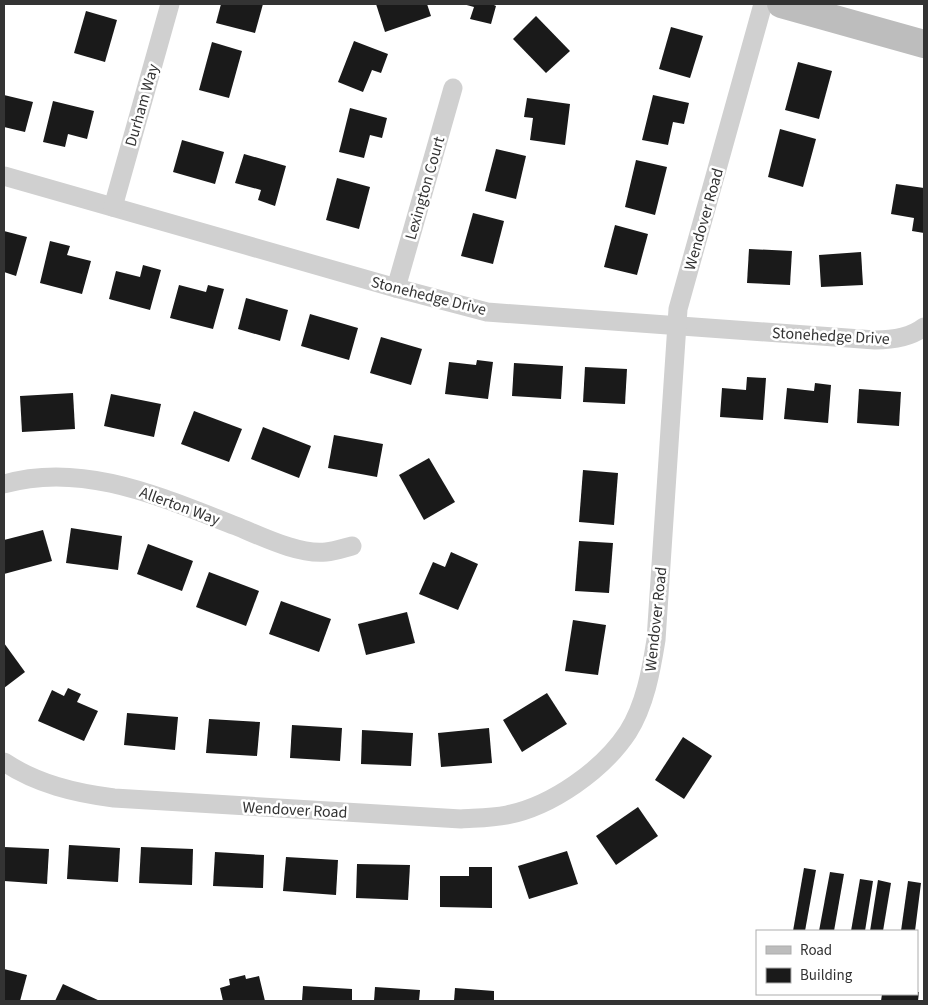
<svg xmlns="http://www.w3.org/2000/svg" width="928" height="1005" font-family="'Source Sans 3',sans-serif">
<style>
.building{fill:#1a1a1a}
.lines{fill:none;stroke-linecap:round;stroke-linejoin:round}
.street{stroke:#d0d0d0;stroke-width:19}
.secondary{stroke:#bdbdbd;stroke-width:28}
.labels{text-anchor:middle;stroke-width:5;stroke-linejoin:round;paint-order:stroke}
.street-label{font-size:16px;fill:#333;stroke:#fff}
</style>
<rect width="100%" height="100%" fill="#fff"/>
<g class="building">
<path d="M 221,4 L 263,4 L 255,33 L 216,23 Z"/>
<path d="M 376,4 L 427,4 L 431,16 L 385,32 Z"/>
<path d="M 463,4 L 492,4 L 496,6 L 491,24 L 470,19 L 474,7 Z"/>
<path d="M 86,11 L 117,20 L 105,62 L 74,53 Z"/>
<path d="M 536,16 L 570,51 L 546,73 L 513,39 Z"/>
<path d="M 671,27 L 703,36 L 690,78 L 659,69 Z"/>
<path d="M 354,41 L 388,54 L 381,73 L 372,70 L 363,92 L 338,82 Z"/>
<path d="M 212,42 L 242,51 L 229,98 L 199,90 Z"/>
<path d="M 798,62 L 832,71 L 819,119 L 785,110 Z"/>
<path d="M 4,95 L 33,102 L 25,132 L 4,127 Z"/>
<path d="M 653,95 L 689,103 L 684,124 L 673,122 L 668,145 L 642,140 Z"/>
<path d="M 527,98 L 570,104 L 565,145 L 530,140 L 533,118 L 524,117 Z"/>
<path d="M 53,101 L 94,111 L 87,139 L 68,134 L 65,147 L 43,142 Z"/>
<path d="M 350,108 L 387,118 L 382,138 L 370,135 L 364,158 L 339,152 Z"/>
<path d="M 780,129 L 816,139 L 803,187 L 768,177 Z"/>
<path d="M 182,140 L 224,152 L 215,184 L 173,172 Z"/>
<path d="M 496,149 L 526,156 L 516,199 L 485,191 Z"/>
<path d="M 244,154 L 286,166 L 275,206 L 258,200 L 261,190 L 235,183 Z"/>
<path d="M 636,160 L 667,167 L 655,215 L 625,207 Z"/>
<path d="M 337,178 L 370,187 L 359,229 L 326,220 Z"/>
<path d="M 896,184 L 924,188 L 924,233 L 912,231 L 914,218 L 891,214 Z"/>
<path d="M 473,213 L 504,221 L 493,264 L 461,256 Z"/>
<path d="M 615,225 L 648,234 L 637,275 L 604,267 Z"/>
<path d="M 4,231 L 27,237 L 16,276 L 4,272 Z"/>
<path d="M 50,241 L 70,246 L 67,255 L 91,261 L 82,294 L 40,283 Z"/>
<path d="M 749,249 L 792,251 L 790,285 L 747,283 Z"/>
<path d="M 861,252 L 863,285 L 821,287 L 819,255 Z"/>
<path d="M 143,265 L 161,270 L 150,310 L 109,299 L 116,271 L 140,277 Z"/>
<path d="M 179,285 L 206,292 L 208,285 L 224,289 L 213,329 L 170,318 Z"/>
<path d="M 246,298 L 288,310 L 280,341 L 238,329 Z"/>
<path d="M 310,314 L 358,328 L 349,360 L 301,346 Z"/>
<path d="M 381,337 L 422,349 L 411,385 L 370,373 Z"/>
<path d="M 477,360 L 493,362 L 488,399 L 445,394 L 449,362 L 476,365 Z"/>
<path d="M 514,363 L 563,366 L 561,399 L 512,396 Z"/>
<path d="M 585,367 L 627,369 L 625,404 L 583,402 Z"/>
<path d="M 747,377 L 766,378 L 763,420 L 720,417 L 722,388 L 746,390 Z"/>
<path d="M 815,383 L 831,385 L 828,423 L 784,419 L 787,388 L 814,391 Z"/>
<path d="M 859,389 L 901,392 L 899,426 L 857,423 Z"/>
<path d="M 73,393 L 75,429 L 22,432 L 20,396 Z"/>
<path d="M 111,394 L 161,404 L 154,437 L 104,426 Z"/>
<path d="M 194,411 L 242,429 L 229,462 L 181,444 Z"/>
<path d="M 263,427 L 311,446 L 299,478 L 251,459 Z"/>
<path d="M 334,435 L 383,444 L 377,477 L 328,468 Z"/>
<path d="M 429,458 L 455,502 L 424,520 L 399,475 Z"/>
<path d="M 583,470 L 618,473 L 614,525 L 579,522 Z"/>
<path d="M 71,528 L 122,536 L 118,570 L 66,563 Z"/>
<path d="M 43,530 L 52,561 L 4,574 L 4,540 Z"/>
<path d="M 579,541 L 613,543 L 609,593 L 575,591 Z"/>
<path d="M 148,544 L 193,561 L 182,591 L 137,574 Z"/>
<path d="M 451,552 L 478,564 L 458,610 L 419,594 L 433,562 L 445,567 Z"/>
<path d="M 209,572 L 259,591 L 246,626 L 196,607 Z"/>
<path d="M 281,601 L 331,619 L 319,652 L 269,634 Z"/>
<path d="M 407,612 L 415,643 L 366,655 L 358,624 Z"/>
<path d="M 573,620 L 606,625 L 598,675 L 565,671 Z"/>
<path d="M 4,643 L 25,672 L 4,688 Z"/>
<path d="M 68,688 L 81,694 L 77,702 L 98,711 L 84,741 L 38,721 L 52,690 L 64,696 Z"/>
<path d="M 547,693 L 567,724 L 522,752 L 503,720 Z"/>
<path d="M 127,713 L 178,717 L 175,750 L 124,745 Z"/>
<path d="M 209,719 L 260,722 L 257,756 L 206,753 Z"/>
<path d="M 292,725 L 342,728 L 340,761 L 290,758 Z"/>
<path d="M 489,728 L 492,763 L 441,767 L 438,733 Z"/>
<path d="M 362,730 L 413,733 L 411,766 L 361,764 Z"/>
<path d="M 683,737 L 712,756 L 684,799 L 655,780 Z"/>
<path d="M 638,807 L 658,836 L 616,865 L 596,836 Z"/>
<path d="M 69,845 L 120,848 L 118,882 L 67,879 Z"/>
<path d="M 4,847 L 49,849 L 47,884 L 4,881 Z"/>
<path d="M 141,847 L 193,849 L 192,885 L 139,883 Z"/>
<path d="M 567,851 L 578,884 L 529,899 L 518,866 Z"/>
<path d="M 215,852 L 264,855 L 263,888 L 213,886 Z"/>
<path d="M 286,857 L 338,860 L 336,895 L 283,891 Z"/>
<path d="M 357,864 L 410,865 L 408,900 L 356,898 Z"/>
<path d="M 469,867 L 492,867 L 492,908 L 440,907 L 440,876 L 469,876 Z"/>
<path d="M 804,868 L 816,870 L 805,931 L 793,931 Z"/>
<path d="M 830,872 L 844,874 L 834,931 L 819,931 Z"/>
<path d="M 860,879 L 873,881 L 865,931 L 851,931 Z"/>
<path d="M 878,880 L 891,883 L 883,931 L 870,931 Z"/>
<path d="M 908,881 L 921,883 L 915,931 L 901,931 Z"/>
<path d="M 4,969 L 27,975 L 20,1001 L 4,1001 Z"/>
<path d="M 245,975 L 246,979 L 259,976 L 265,1001 L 223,1001 L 220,988 L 230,985 L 229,979 Z"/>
<path d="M 63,984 L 100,1001 L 55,1001 Z"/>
<path d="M 303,986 L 352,989 L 352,1001 L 302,1001 Z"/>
<path d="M 375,987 L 420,990 L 419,1001 L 374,1001 Z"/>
<path d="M 455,988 L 494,991 L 494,1001 L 454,1001 Z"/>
<path d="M 917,992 L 919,992 L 918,1001 L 881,1001 L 882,994 L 917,994 Z"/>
</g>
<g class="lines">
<g class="street">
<path d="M 4,176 L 396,288 L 487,312 L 875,340 C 892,340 910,338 924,327"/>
<path d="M 113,207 L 170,4"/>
<path d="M 396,288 L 453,88"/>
<path d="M 4,484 C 83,461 163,498 236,526 C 261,536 298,555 326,552 C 335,551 344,548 352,546"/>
<path d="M 4,762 C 37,784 75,793 114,798 L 461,819 C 476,818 492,818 507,815 C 552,806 603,770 628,732 C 645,705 651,671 656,640 L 678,309 L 763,4"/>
</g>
<path class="secondary" d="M 781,4 L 924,44"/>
</g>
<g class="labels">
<g class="street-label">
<text transform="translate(141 105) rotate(-74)" y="6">Durham Way</text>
<text transform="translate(424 188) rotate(-74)" y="6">Lexington Court</text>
<text transform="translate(703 219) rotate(-74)" y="6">Wendover Road</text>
<text transform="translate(429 295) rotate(14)" y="6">Stonehedge Drive</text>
<text transform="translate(831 335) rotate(3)" y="6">Stonehedge Drive</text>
<text transform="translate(180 505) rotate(20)" y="6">Allerton Way</text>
<text transform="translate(655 619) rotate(-84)" y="6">Wendover Road</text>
<text transform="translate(295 809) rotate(3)" y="6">Wendover Road</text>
</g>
</g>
<rect width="928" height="1005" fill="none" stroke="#333333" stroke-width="10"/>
<rect x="756" y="930" width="162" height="65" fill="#ffffff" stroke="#adadad"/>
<rect x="766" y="946" width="25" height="8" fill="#bdbdbd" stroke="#adadad"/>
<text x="800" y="955" font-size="15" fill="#333333">Road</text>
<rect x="766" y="968" width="25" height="15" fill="#1a1a1a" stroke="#adadad"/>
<text x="800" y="980" font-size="15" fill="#333333">Building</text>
</svg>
